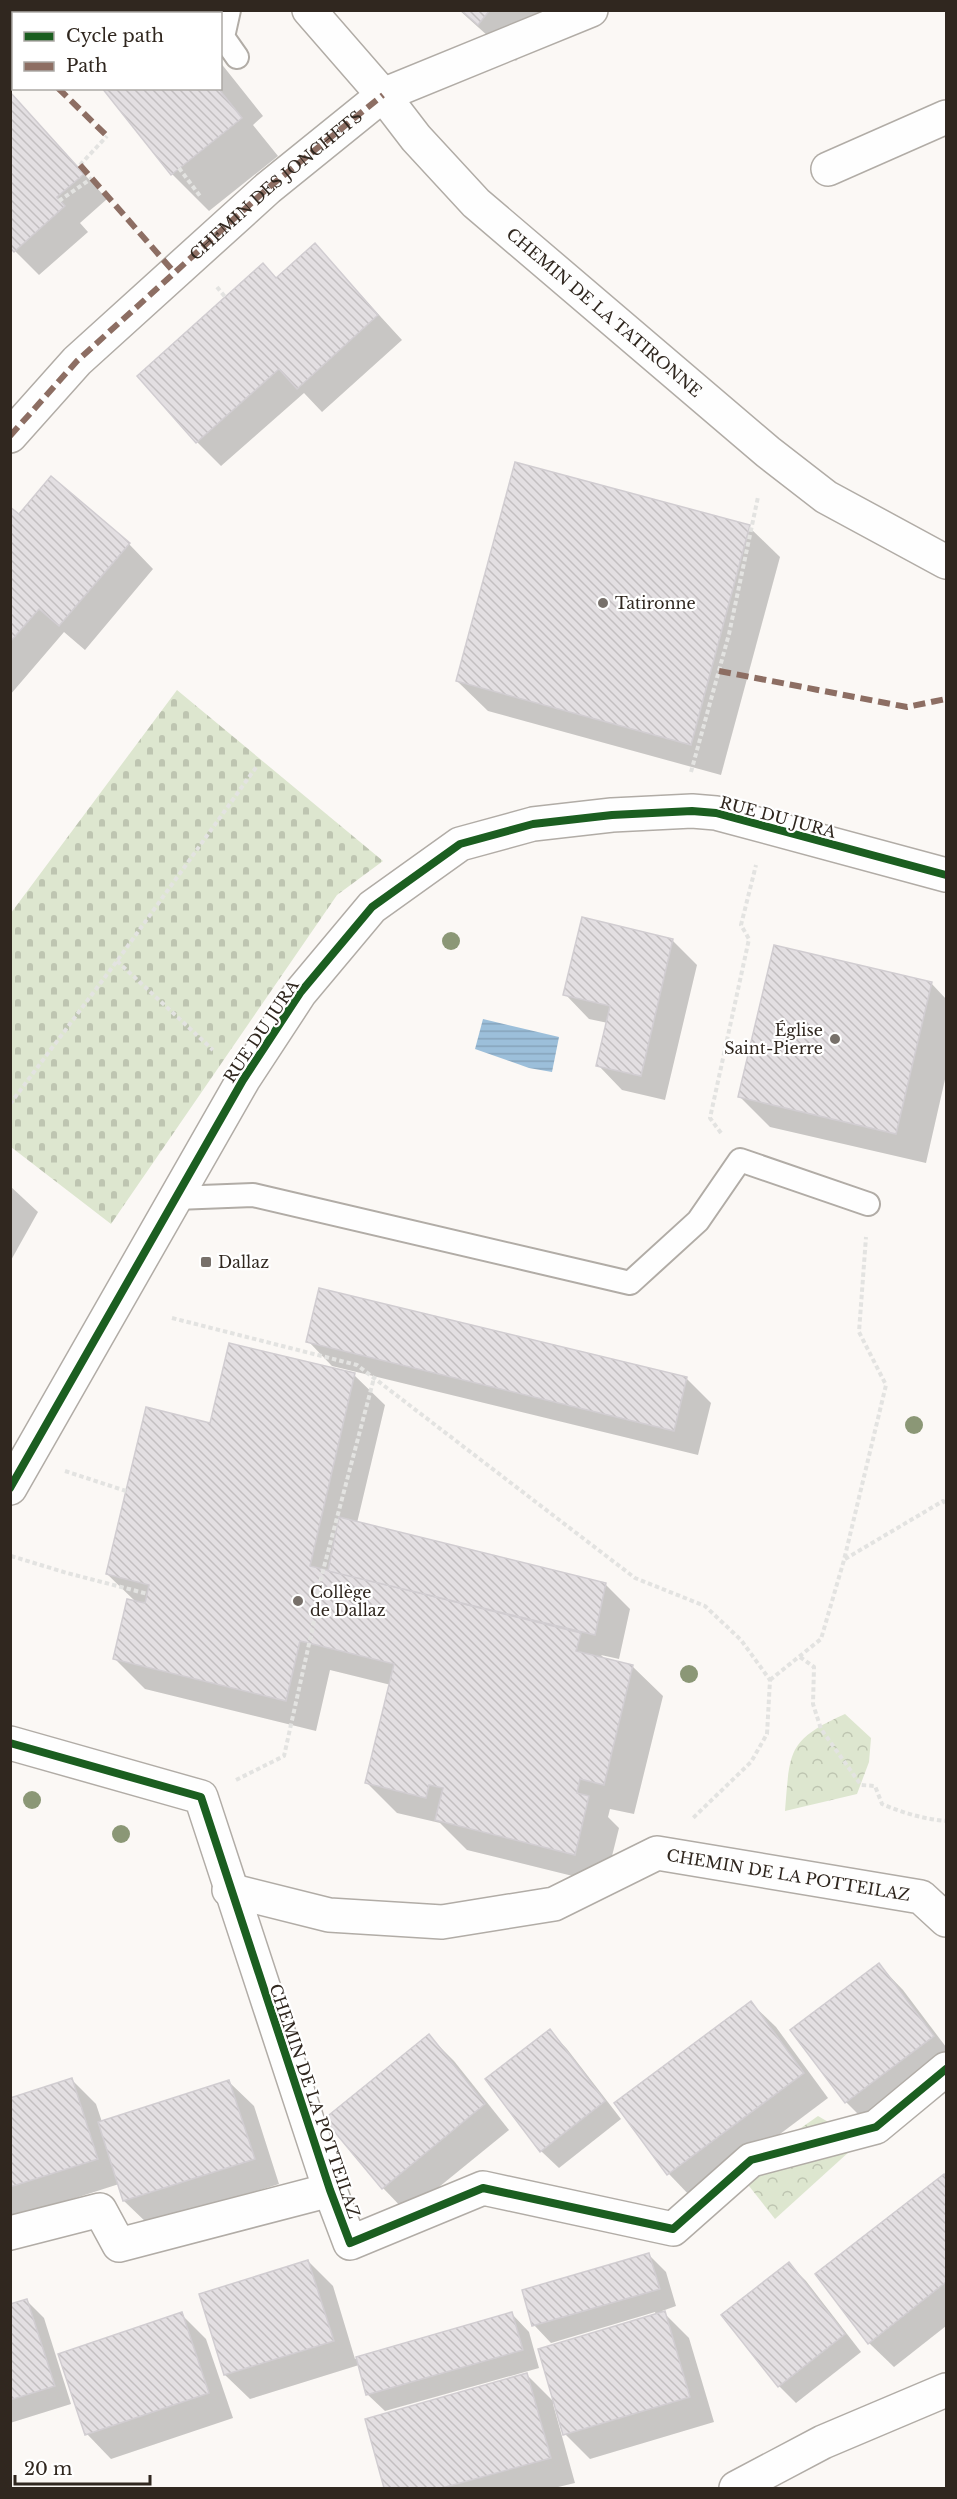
<svg xmlns="http://www.w3.org/2000/svg" width="957" height="2499" font-family="'Libre Baskerville',serif">
<style>
.cemetery{fill:url(#cemetery-stones)}
.park{fill:url(#park-crowns)}
.water{fill:url(#water-rules)}
.shadow{fill:#0003}
.building{fill:url(#building-back-hatch);stroke:#d1cdd1;stroke-width:1.5}
.lines{fill:none;stroke-linecap:round;stroke-linejoin:round}
.service-casing{stroke:#b1aca6;stroke-width:26}
.pedestrian-casing{stroke:#b1aca6;stroke-width:36}
.minor-casing{stroke:#b1aca6;stroke-width:36}
.tertiary-casing{stroke:#b1aca6;stroke-width:36}
.path{stroke:#e3e3e1;stroke-width:4;stroke-dasharray:4.5 3;stroke-linecap:butt}
.service{stroke:#fefefe;stroke-width:22}
.pedestrian{stroke:#fefefe;stroke-width:33}
.minor{stroke:#fefefe;stroke-width:33}
.tertiary{stroke:#fefefe;stroke-width:33}
.quiet{stroke:#8d6e63;stroke-width:6;stroke-dasharray:12 6;stroke-linecap:butt}
.cycleway-casing{stroke:#fff;stroke-width:11}
.cycleway{stroke:#1b5e20;stroke-width:8}
.tree{fill:#8b9776}
.poi-dot{fill:#77706a;stroke:#fff;stroke-width:2}
.labels{text-anchor:middle;stroke-width:4.5;stroke-linejoin:round;paint-order:stroke}
.street-label{font-size:16px;fill:#30271f;stroke:#fff}
.poi-label{font-size:16px;fill:#30271f;stroke:#fff;text-anchor:start}
</style>
<defs>
<pattern id="cemetery-stones" width="16" height="16" patternUnits="userSpaceOnUse" patternTransform="scale(1.5)"><rect width="16" height="16" fill="#dde6cf"/><path d="M2 7V4a2 2 0 0 1 4 0v3zM10 15v-3a2 2 0 0 1 4 0v3z" fill="#bec5b1"/></pattern>
<pattern id="park-crowns" width="20" height="18" patternUnits="userSpaceOnUse" patternTransform="scale(1.5)"><rect width="20" height="18" fill="#dde6cf"/><path d="M2 6a3 3 0 1 1 6 0M12 15a3 3 0 1 1 6 0" fill="none" stroke="#bec5b1"/></pattern>
<pattern id="water-rules" width="6" height="5" patternUnits="userSpaceOnUse" patternTransform="scale(1.5)"><rect width="6" height="5" fill="#9cbfda"/><path d="M0 2.5h6" fill="none" stroke="#87a4bb"/></pattern>
<pattern id="building-back-hatch" width="6" height="6" patternUnits="userSpaceOnUse" patternTransform="scale(1.5)"><rect width="6" height="6" fill="#e3dfe2"/><path d="M-1 5l2 2M0 0l6 6M5-1l2 2" fill="none" stroke="#c3bfc1"/></pattern>
</defs>
<rect width="100%" height="100%" fill="#fbf8f5"/>
<path class="cemetery" d="M 177,690 L 383,861 L 337,895 L 111,1224 L 11,1147 L 11,913 Z"/>
<g class="park">
<path d="M 845,1714 L 871,1738 L 869,1762 L 857,1794 L 785,1811 C 790,1751 787,1740 845,1714 Z"/>
<path d="M 818,2116 L 861,2141 L 775,2219 L 738,2172 Z"/>
</g>
<path class="water" d="M 483,1019 L 559,1037 L 552,1072 L 529,1068 L 475,1049 Z"/>
<g class="shadow">
<path d="M 152,10 L 175,10 L 178,14 L 148,14 Z"/>
<path d="M 459,10 L 574,10 L 544,27 L 516,61 Z"/>
<path d="M 220,62 L 263,116 L 253,125 L 278,156 L 209,211 L 172,174 L 104,88 L 220,88 Z"/>
<path d="M 10,93 L 107,199 L 80,223 L 88,232 L 39,275 L 15,251 Z"/>
<path d="M 315,245 L 402,340 L 322,412 L 304,393 L 221,466 L 197,442 L 276,279 Z"/>
<path d="M 10,509 L 19,516 L 129,544 L 153,569 L 85,650 L 64,632 L 10,695 Z"/>
<path d="M 749,527 L 780,557 L 721,775 L 488,711 L 457,681 Z"/>
<path d="M 672,940 L 697,965 L 665,1100 L 622,1090 L 598,1065 L 608,1023 L 589,1019 L 565,994 Z"/>
<path d="M 931,983 L 946,999 L 946,1075 L 926,1163 L 770,1127 L 739,1096 Z"/>
<path d="M 10,1186 L 38,1212 L 10,1262 Z"/>
<path d="M 308,1341 L 686,1378 L 711,1403 L 698,1455 L 332,1366 Z"/>
<path d="M 354,1375 L 385,1405 L 357,1523 L 605,1584 L 630,1609 L 619,1659 L 601,1655 L 606,1660 L 632,1666 L 663,1696 L 634,1814 L 610,1809 L 608,1817 L 619,1828 L 605,1884 L 467,1850 L 440,1823 L 397,1813 L 367,1783 L 391,1685 L 330,1670 L 316,1731 L 145,1689 L 114,1658 L 136,1602 L 107,1574 L 211,1424 Z"/>
<path d="M 879,1965 L 903,1990 L 946,2047 L 946,2070 L 871,2127 L 846,2102 Z"/>
<path d="M 751,2003 L 776,2027 L 828,2098 L 693,2199 L 669,2174 L 616,2103 Z"/>
<path d="M 550,2031 L 567,2049 L 621,2119 L 559,2168 L 541,2151 Z"/>
<path d="M 429,2036 L 454,2061 L 509,2130 L 407,2213 L 383,2188 Z"/>
<path d="M 72,2080 L 96,2104 L 102,2122 L 229,2082 L 254,2106 L 279,2184 L 149,2225 L 124,2201 L 119,2184 L 10,2219 L 10,2099 Z"/>
<path d="M 944,2176 L 946,2178 L 946,2326 L 894,2367 L 869,2343 Z"/>
<path d="M 649,2255 L 666,2272 L 676,2306 L 662,2311 L 689,2338 L 714,2422 L 590,2459 L 565,2434 L 656,2315 L 655,2312 L 551,2343 L 534,2325 Z"/>
<path d="M 308,2261 L 333,2286 L 355,2359 L 512,2314 L 529,2332 L 539,2368 L 385,2411 L 367,2394 L 359,2365 L 250,2399 L 225,2375 L 200,2295 Z"/>
<path d="M 789,2264 L 806,2281 L 861,2352 L 796,2403 L 779,2386 Z"/>
<path d="M 27,2301 L 44,2318 L 71,2404 L 10,2423 L 10,2306 Z"/>
<path d="M 181,2314 L 206,2339 L 233,2418 L 111,2459 L 87,2434 Z"/>
<path d="M 527,2375 L 555,2403 L 553,2404 L 575,2483 L 554,2488 L 385,2488 L 366,2420 Z"/>
</g>
<g class="building">
<path d="M 461,10 L 490,10 L 478,25 Z"/>
<path d="M 102,88 L 218,88 L 242,118 L 171,175 Z"/>
<path d="M 10,92 L 84,174 L 57,197 L 65,206 L 14,252 L 10,248 Z"/>
<path d="M 315,243 L 378,315 L 297,389 L 279,369 L 196,443 L 137,376 L 263,263 L 276,278 Z"/>
<path d="M 515,462 L 750,525 L 691,745 L 456,681 Z"/>
<path d="M 51,476 L 130,543 L 59,626 L 39,609 L 10,642 L 10,507 L 19,514 Z"/>
<path d="M 582,917 L 673,939 L 641,1076 L 596,1066 L 610,1006 L 563,995 Z"/>
<path d="M 774,945 L 932,982 L 896,1134 L 738,1097 Z"/>
<path d="M 319,1288 L 687,1377 L 674,1431 L 306,1342 Z"/>
<path d="M 229,1343 L 355,1373 L 310,1566 L 581,1633 L 576,1651 L 633,1665 L 604,1785 L 580,1779 L 577,1793 L 589,1796 L 575,1855 L 435,1820 L 443,1788 L 429,1785 L 426,1798 L 365,1783 L 394,1664 L 300,1641 L 286,1701 L 113,1659 L 127,1599 L 145,1603 L 149,1585 L 106,1574 L 146,1407 L 210,1423 Z"/>
<path d="M 339,1517 L 606,1583 L 595,1635 L 328,1571 Z"/>
<path d="M 879,1963 L 934,2036 L 845,2103 L 790,2030 Z"/>
<path d="M 751,2001 L 804,2073 L 667,2175 L 614,2103 Z"/>
<path d="M 550,2029 L 605,2101 L 540,2152 L 485,2079 Z"/>
<path d="M 429,2034 L 485,2104 L 382,2189 L 324,2119 Z"/>
<path d="M 72,2078 L 98,2159 L 10,2187 L 10,2098 Z"/>
<path d="M 229,2080 L 255,2159 L 123,2201 L 98,2122 Z"/>
<path d="M 944,2174 L 946,2177 L 946,2282 L 868,2344 L 815,2274 Z"/>
<path d="M 649,2253 L 660,2289 L 532,2326 L 522,2290 Z"/>
<path d="M 308,2260 L 334,2341 L 224,2375 L 199,2294 Z"/>
<path d="M 789,2262 L 845,2334 L 778,2387 L 721,2315 Z"/>
<path d="M 27,2299 L 55,2386 L 10,2400 L 10,2304 Z"/>
<path d="M 665,2311 L 690,2397 L 563,2435 L 538,2349 Z"/>
<path d="M 182,2312 L 209,2393 L 85,2435 L 58,2354 Z"/>
<path d="M 512,2312 L 523,2350 L 366,2395 L 356,2357 Z"/>
<path d="M 527,2373 L 551,2458 L 442,2488 L 384,2488 L 365,2419 Z"/>
</g>
<g class="lines">
<g class="service-casing">
<g id="service">
<path d="M 229,10 L 223,37 L 237,57"/>
<path d="M 176,1198 L 253,1195 L 630,1283 L 698,1221 L 740,1160 L 868,1204"/>
</g>
</g>
<g class="pedestrian-casing">
<g id="pedestrian">
<path id="s1" d="M 10,436 L 77,361 L 268,188 L 383,95"/>
</g>
</g>
<g class="minor-casing">
<g id="minor">
<path id="s2" d="M 309,10 L 383,95 L 416,138 L 476,203 L 768,452 L 826,497 L 946,562"/>
<path d="M 383,95 L 591,10"/>
<path d="M 828,169 L 946,117"/>
<path d="M 10,1743 L 201,1797 L 330,2190 L 350,2243 L 483,2188 L 673,2229 L 751,2160 L 876,2127 L 946,2069"/>
<path id="s3" d="M 229,1890 L 329,1915 L 442,1922 L 554,1904 L 657,1853 L 921,1897 L 946,1920"/>
<path d="M 10,2233 L 100,2210 L 119,2245 L 330,2190"/>
<path d="M 736,2488 L 823,2442 L 946,2390"/>
</g>
</g>
<g class="tertiary-casing">
<path id="tertiary" d="M 10,1488 L 243,1080 L 300,993 L 372,907 L 460,844 L 533,824 L 612,815 L 692,811 L 716,813 L 946,875"/>
</g>
<g class="path">
<path d="M 80,165 L 107,136"/>
<path d="M 179,168 L 200,196"/>
<path d="M 59,201 L 92,178"/>
<path d="M 217,287 L 225,297"/>
<path d="M 691,772 L 729,634 L 758,497"/>
<path d="M 117,961 L 213,1050"/>
<path d="M 10,1104 L 117,961 L 257,766"/>
<path d="M 721,1133 L 710,1118 L 749,939 L 741,925 L 756,865"/>
<path d="M 172,1318 L 357,1365 L 635,1578 L 705,1606 L 741,1640 L 770,1680 L 767,1734 L 751,1762 L 692,1819"/>
<path d="M 65,1471 L 126,1491"/>
<path d="M 11,1556 L 67,1573 L 148,1594"/>
<path d="M 845,1559 L 943,1501 L 946,1504"/>
<path d="M 800,1657 L 814,1667 L 813,1704 L 821,1729 L 861,1785 L 875,1786 L 882,1804 C 903,1813 924,1819 946,1821"/>
<path d="M 770,1680 L 821,1639 L 844,1560 L 886,1385 L 859,1332 L 866,1237"/>
<path d="M 236,1780 L 284,1756 L 313,1626 L 320,1582 L 374,1378"/>
</g>
<use href="#service" class="service"/>
<use href="#pedestrian" class="pedestrian"/>
<use href="#minor" class="minor"/>
<use href="#tertiary" class="tertiary"/>
<g class="quiet">
<path d="M 10,43 L 14,46"/>
<path d="M 58,88 L 107,136"/>
<path d="M 80,165 L 174,272"/>
<path d="M 10,436 L 77,361 L 268,188 L 383,95"/>
<path d="M 719,671 L 907,707 L 946,699"/>
</g>
<g class="cycleway-casing">
<g id="cycleway">
<path d="M 10,1488 L 243,1080 L 300,993 L 372,907 L 460,844 L 533,824 L 612,815 L 692,811 L 716,813 L 946,875"/>
<path d="M 10,1743 L 201,1797 L 330,2190 L 350,2243 L 483,2188 L 673,2229 L 751,2160 L 876,2127 L 946,2069"/>
</g>
</g>
<use href="#cycleway" class="cycleway"/>
</g>
<g class="tree">
<circle cx="451" cy="941" r="9"/>
<circle cx="914" cy="1425" r="9"/>
<circle cx="689" cy="1674" r="9"/>
<circle cx="32" cy="1800" r="9"/>
<circle cx="121" cy="1834" r="9"/>
</g>
<g class="poi-dot">
<circle cx="603" cy="603" r="6"/>
<circle cx="835" cy="1039" r="6"/>
<rect x="200" y="1256" width="12" height="12" rx="3"/>
<circle cx="298" cy="1601" r="6"/>
</g>
<g class="labels">
<g class="street-label">
<text dy="6" stroke="none"><textPath href="#s1" startOffset="366">CHEMIN DES JONCHETS</textPath></text>
<text dy="6" stroke="none"><textPath href="#s2" startOffset="424">CHEMIN DE LA TATIRONNE</textPath></text>
<text transform="translate(778 817) rotate(15)" y="6">RUE DU JURA</text>
<text transform="translate(261 1031) rotate(-56)" y="6">RUE DU JURA</text>
<text dy="6" stroke="none"><textPath href="#s3" startOffset="578">CHEMIN DE LA POTTEILAZ</textPath></text>
<text transform="translate(315 2101) rotate(71)" y="6">CHEMIN DE LA POTTEILAZ</text>
</g>
<g class="poi-label">
<text x="615" y="609">Tatironne</text>
<text x="823" y="1036" text-anchor="end">Église<tspan x="823" dy="18">Saint-Pierre</tspan></text>
<text x="218" y="1268">Dallaz</text>
<text x="310" y="1598">Collège<tspan x="310" dy="18">de Dallaz</tspan></text>
</g>
</g>
<rect width="957" height="2499" fill="none" stroke="#30271f" stroke-width="24"/>
<rect x="12" y="12" width="210" height="78" fill="#ffffff" stroke="#aca9a5" stroke-width="1.5"/>
<rect x="24" y="32" width="30" height="9" fill="#1b5e20" stroke="#aca9a5" stroke-width="1.5"/>
<text x="66" y="42" font-size="18" fill="#30271f">Cycle path</text>
<rect x="24" y="62" width="30" height="9" fill="#8d6e63" stroke="#aca9a5" stroke-width="1.5"/>
<text x="66" y="72" font-size="18" fill="#30271f">Path</text>
<path d="M15 2475v9h135v-9" fill="none" stroke="#30271f" stroke-width="3"/>
<text x="24" y="2475" font-size="18" fill="#30271f" stroke="#ffffff" stroke-width="4.5" paint-order="stroke">20 m</text>
</svg>
